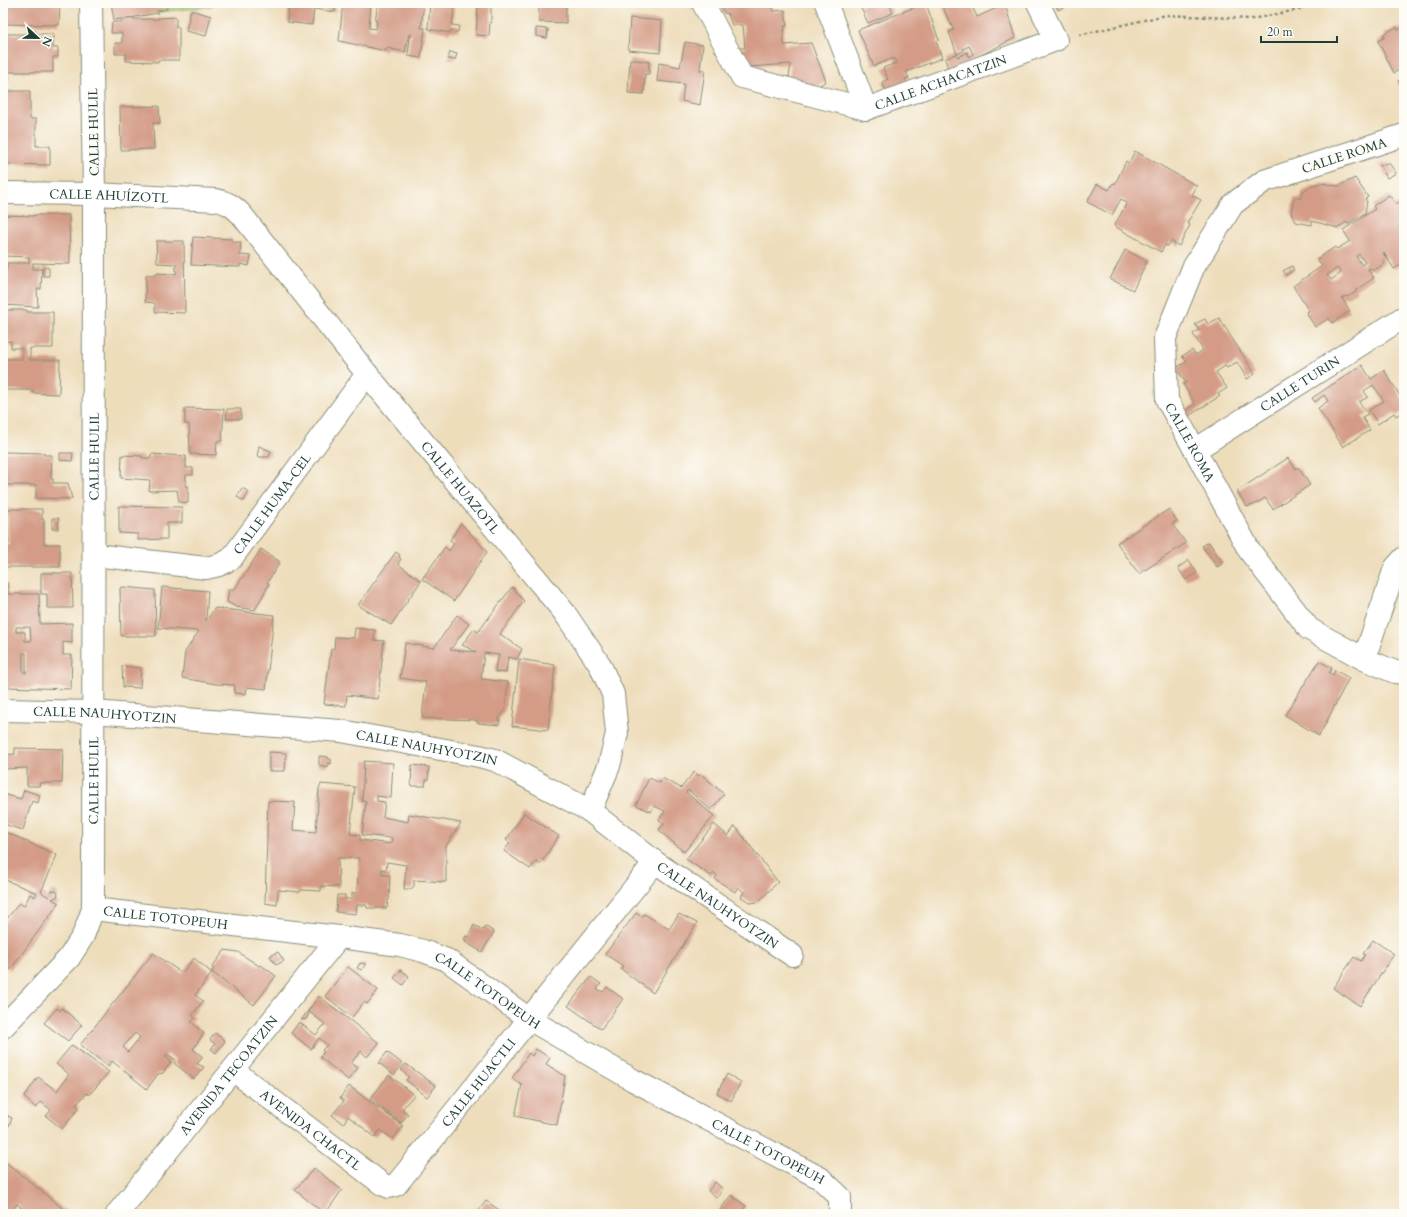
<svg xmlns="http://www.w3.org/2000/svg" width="1407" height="1217" font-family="Cardo,serif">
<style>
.green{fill:#acd27c;stroke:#668858}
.building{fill:#d49c87;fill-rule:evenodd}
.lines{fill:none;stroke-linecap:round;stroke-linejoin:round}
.minor-casing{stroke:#868d78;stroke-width:24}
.path{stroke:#868d78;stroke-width:2.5;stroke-dasharray:3 3;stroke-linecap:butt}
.minor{stroke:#fff;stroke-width:22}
.labels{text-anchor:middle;stroke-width:3.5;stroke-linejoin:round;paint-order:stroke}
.street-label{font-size:13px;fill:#1f3d34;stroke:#fdfcf7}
</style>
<rect width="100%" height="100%" fill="#fdfcf7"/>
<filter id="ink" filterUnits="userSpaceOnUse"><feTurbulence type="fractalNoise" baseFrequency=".025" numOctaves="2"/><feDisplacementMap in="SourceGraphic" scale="8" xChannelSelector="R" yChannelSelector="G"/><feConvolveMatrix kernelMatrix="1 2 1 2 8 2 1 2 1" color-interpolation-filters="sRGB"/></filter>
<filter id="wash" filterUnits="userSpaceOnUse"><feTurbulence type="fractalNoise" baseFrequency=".012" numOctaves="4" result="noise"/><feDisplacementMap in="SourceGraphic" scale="16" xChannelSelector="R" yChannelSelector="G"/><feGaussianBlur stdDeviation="0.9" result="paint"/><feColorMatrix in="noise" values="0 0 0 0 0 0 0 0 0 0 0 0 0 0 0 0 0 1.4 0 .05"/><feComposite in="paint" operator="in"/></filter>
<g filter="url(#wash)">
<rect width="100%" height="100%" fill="#edb"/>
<path class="green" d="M 115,3 L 212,3 L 212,6 L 115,17 Z"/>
<g id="blocks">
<g class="building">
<path d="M 3,3 L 60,3 L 59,25 L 3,24 Z"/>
<path d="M 111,3 L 166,3 L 167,9 L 157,11 L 158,13 L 124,19 L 158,19 L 158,18 L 176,17 L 176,27 L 179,27 L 179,60 L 158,60 L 158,62 L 126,61 L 126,54 L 115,54 L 115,43 L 122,43 L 122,33 L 111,33 L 112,22 L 122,22 L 122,19 L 114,20 Z"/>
<path d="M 289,3 L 336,3 L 335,12 L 314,9 L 312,25 L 287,22 Z"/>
<path d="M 343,3 L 371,3 L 369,28 L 376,29 L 377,21 L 375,21 L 378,3 L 424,3 L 421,28 L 425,28 L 421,58 L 408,56 L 410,37 L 411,37 L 412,35 L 409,34 L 405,52 L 386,48 L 386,51 L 339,41 Z"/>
<path d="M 430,3 L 455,3 L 452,25 L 459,26 L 458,32 L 450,31 L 450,33 L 428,29 Z"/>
<path d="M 478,3 L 491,3 L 491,23 L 490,22 L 489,36 L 476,35 Z"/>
<path d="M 539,3 L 566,3 L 566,23 L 539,22 Z"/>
<path d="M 719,3 L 773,3 L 773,11 L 785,10 L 787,26 L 784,26 L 785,31 L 783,31 L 784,45 L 811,43 L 826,81 L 817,87 L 782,76 L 789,77 L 791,64 L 748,67 L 738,48 L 745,48 L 743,25 L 732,25 L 728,14 L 724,13 Z"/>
<path d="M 869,3 L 889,3 L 893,13 L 868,23 L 860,6 Z"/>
<path d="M 925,3 L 934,3 L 927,6 L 939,40 L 936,41 L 942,58 L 906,72 L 909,78 L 905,79 L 910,90 L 888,96 L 882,82 L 888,79 L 883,68 L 896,63 L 894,58 L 874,66 L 858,30 Z"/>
<path d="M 947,3 L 966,3 L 969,8 L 972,6 L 977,17 L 1005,4 L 1015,38 L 949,71 L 945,59 L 956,54 L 958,57 L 967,52 L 969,57 L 973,54 L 969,46 L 963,49 L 964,51 L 957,54 L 949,32 L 954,30 L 942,6 Z"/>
<path d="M 1055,3 L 1073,3 L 1058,10 Z"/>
<path d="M 191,10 L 211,16 L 206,36 L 186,31 Z"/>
<path d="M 630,18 L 662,21 L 660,53 L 628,50 Z"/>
<path d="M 1404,26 L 1404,67 L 1394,73 L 1378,41 L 1385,37 L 1383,34 L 1397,27 L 1398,30 Z"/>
<path d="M 536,28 L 548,29 L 547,38 L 536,36 Z"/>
<path d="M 28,31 L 36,31 L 36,34 L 53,34 L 53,48 L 58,48 L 58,57 L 53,57 L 53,72 L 8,72 L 9,80 L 3,80 L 3,34 L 28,34 Z"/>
<path d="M 685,42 L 703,45 L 700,70 L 705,70 L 700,105 L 682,101 L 684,84 L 657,81 L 659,63 L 680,67 Z"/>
<path d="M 450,52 L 457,54 L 455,60 L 448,59 Z"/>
<path d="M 630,59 L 649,62 L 649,74 L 645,74 L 644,94 L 628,93 Z"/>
<path d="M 1404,78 L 1404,92 L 1398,81 Z"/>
<path d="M 3,91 L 30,91 L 30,119 L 36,119 L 36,146 L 50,146 L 50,165 L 3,164 Z"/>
<path d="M 159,106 L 160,123 L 153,123 L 154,149 L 121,150 L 120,107 Z"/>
<path d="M 1135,151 L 1197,186 L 1192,195 L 1201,200 L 1187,223 L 1190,225 L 1179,246 L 1171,241 L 1168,246 L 1165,245 L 1161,252 L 1114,226 L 1127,203 L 1121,199 L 1112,215 L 1087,202 L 1097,184 L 1109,190 L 1113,183 L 1115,184 L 1126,161 L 1129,163 Z"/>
<path d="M 1389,163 L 1396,173 L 1387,178 L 1380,165 Z"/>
<path d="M 1355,178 L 1368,197 L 1365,199 L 1367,201 L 1365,213 L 1348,224 L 1346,222 L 1338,228 L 1312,221 L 1312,225 L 1296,222 L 1291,213 L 1294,198 L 1301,198 L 1302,192 L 1311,186 L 1321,183 L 1338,186 Z"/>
<path d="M 1389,195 L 1396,204 L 1404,199 L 1404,263 L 1394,269 L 1384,253 L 1383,253 L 1386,258 L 1383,260 L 1385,263 L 1373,271 L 1371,268 L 1368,269 L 1374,278 L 1356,290 L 1356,292 L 1347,297 L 1346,296 L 1342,298 L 1350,311 L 1332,323 L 1329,318 L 1315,327 L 1306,312 L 1309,311 L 1293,286 L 1322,266 L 1317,259 L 1335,247 L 1337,249 L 1350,241 L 1343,230 L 1375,209 L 1373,206 ZM 1359,254 L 1365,263 L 1362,265 L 1356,256 ZM 1337,268 L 1341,273 L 1331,280 L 1327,275 Z"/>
<path d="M 3,215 L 34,216 L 34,215 L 69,215 L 70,264 L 33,263 L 33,269 L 42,269 L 41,289 L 37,289 L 38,307 L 3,305 L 3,269 L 7,269 L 7,263 L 29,263 L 29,257 L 3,256 Z"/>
<path d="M 193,237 L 232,239 L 232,242 L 241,242 L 240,255 L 251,256 L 249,266 L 240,264 L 240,267 L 191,265 Z"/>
<path d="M 156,241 L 184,241 L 185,313 L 155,312 L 155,303 L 145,302 L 146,275 L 156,275 L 156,273 L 176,274 L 176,264 L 157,263 Z"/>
<path d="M 1125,250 L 1147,261 L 1133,290 L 1110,279 Z"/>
<path d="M 1292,266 L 1294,270 L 1286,275 L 1283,271 Z"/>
<path d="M 43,267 L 49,268 L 49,276 L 43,276 Z"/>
<path d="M 3,310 L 27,310 L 27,312 L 53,312 L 53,348 L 30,348 L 30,360 L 60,360 L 59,394 L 33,393 L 33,390 L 3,390 L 3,359 L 22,359 L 22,348 L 11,348 L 11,341 L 3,342 Z"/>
<path d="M 1219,318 L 1255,374 L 1247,379 L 1237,362 L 1227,368 L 1225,366 L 1216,372 L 1227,388 L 1218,394 L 1220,396 L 1184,419 L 1182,412 L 1195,404 L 1183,384 L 1186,383 L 1176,368 L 1187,361 L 1182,356 L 1192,350 L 1196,355 L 1203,350 L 1193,334 L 1199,330 L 1195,324 L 1205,319 L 1208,324 Z"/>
<path d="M 1362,365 L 1371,379 L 1384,370 L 1404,402 L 1404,411 L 1396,416 L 1394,413 L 1378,424 L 1369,410 L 1384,401 L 1373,385 L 1364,391 L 1368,397 L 1359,402 L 1368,414 L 1362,417 L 1370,430 L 1343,447 L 1318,408 L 1328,401 L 1324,395 L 1315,402 L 1312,398 Z"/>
<path d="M 185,408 L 224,409 L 222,441 L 217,441 L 216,455 L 190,454 L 189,424 L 185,424 Z"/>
<path d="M 227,409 L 241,409 L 241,419 L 226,419 Z"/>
<path d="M 259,446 L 271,451 L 269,457 L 257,457 Z"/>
<path d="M 3,452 L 44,453 L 44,455 L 52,455 L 51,479 L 53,479 L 53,483 L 68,483 L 72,499 L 36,498 L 36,485 L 3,485 Z"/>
<path d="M 60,453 L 73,453 L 72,461 L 60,460 Z"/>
<path d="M 151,454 L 186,456 L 186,468 L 193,468 L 193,475 L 186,475 L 186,487 L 188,486 L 188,503 L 179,502 L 177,490 L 149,491 L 150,480 L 121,478 L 122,455 L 142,456 L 142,458 L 151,458 Z"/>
<path d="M 1288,458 L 1296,469 L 1298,467 L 1310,485 L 1273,509 L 1265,498 L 1252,506 L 1252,505 L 1247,507 L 1237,491 Z"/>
<path d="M 242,488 L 249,492 L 244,501 L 237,497 Z"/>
<path d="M 119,506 L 182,507 L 182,523 L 167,523 L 167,539 L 138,540 L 138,534 L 119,533 Z"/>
<path d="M 7,509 L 42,509 L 42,520 L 44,519 L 44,544 L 60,544 L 60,567 L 3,567 L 3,544 L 9,544 Z"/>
<path d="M 1169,509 L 1177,521 L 1172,524 L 1186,543 L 1139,574 L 1117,543 Z"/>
<path d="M 52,518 L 59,518 L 58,529 L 52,529 Z"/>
<path d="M 461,523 L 487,552 L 454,601 L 422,579 L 445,547 L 449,551 L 454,543 L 450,540 Z"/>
<path d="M 1209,542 L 1223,563 L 1217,567 L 1202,546 Z"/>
<path d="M 261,549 L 280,562 L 267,583 L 269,584 L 255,610 L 236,607 L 227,602 L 229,590 L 234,590 Z"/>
<path d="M 396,552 L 400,555 L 399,557 L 401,559 L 398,564 L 421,581 L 391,625 L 358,605 Z"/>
<path d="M 1189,560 L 1197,573 L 1186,580 L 1178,568 Z"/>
<path d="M 41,573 L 72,573 L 73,608 L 47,608 L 47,594 L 41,594 Z"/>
<path d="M 3,583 L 7,583 L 8,594 L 39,594 L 40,624 L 72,623 L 72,643 L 63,642 L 63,655 L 72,655 L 71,689 L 3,687 ZM 16,627 L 30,627 L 31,641 L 25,641 L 25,632 L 16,632 ZM 23,653 L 26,653 L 26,673 L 23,672 Z"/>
<path d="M 123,587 L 155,590 L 156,636 L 121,636 L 120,588 Z"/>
<path d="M 162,587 L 208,591 L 206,621 L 215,608 L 274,615 L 266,689 L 247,687 L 246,694 L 234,693 L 235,685 L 216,684 L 182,678 L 185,652 L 199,631 L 158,628 Z"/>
<path d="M 512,587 L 524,601 L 500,634 L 522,649 L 517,659 L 508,657 L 506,673 L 495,672 L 496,663 L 497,663 L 499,655 L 484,653 L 481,679 L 508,682 L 505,710 L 499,719 L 499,725 L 478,723 L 476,720 L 422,718 L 426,682 L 400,678 L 405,643 L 434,648 L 457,615 L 469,624 L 450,650 L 477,652 L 462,645 L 474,629 L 478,632 Z"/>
<path d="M 355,628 L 375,630 L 374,640 L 384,641 L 378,699 L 347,695 L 346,706 L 324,704 L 331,649 L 334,649 L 335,637 L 354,638 Z"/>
<path d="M 519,659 L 555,665 L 548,730 L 512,726 Z"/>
<path d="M 1319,661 L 1332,668 L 1329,673 L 1333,675 L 1335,670 L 1349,678 L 1319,736 L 1285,715 Z"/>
<path d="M 122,666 L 141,668 L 140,688 L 123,687 Z"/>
<path d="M 15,748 L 63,749 L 62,783 L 39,783 L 40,786 L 27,786 L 27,768 L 3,769 L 3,755 L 15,754 Z"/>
<path d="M 269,752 L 286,753 L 285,771 L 269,771 Z"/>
<path d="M 319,756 L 328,757 L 328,759 L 331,759 L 331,764 L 328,763 L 328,767 L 319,765 Z"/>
<path d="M 364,761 L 393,763 L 391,798 L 377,796 L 377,801 L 385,802 L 383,817 L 408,822 L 409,814 L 461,823 L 446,846 L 446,882 L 414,880 L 414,886 L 411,889 L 404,889 L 406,865 L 387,862 L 386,870 L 382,869 L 382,875 L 390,875 L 389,900 L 388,900 L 387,908 L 367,908 L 366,905 L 357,905 L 356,914 L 336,912 L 337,895 L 345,895 L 345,899 L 352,899 L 352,893 L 357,893 L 359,858 L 338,858 L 339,887 L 321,886 L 321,891 L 301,890 L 300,892 L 278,890 L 277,905 L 265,903 L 268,801 L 295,802 L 293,830 L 316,832 L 319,788 L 321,784 L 355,787 L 350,834 L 360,835 L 360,840 L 391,844 L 392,838 L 362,835 L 366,802 L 362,801 Z"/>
<path d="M 412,765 L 429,767 L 428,780 L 426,780 L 425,786 L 411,786 Z"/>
<path d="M 694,772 L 699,776 L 701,774 L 724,794 L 711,810 L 688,790 L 686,792 L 714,816 L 684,852 L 659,830 L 664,824 L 659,820 L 665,811 L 654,806 L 651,812 L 636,805 L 649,778 L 660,783 L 662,778 L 681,788 Z"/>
<path d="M 24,790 L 40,795 L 38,803 L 32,801 L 23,830 L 3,824 L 3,794 L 21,799 Z"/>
<path d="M 524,813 L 559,836 L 540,864 L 536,861 L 530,869 L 504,851 L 510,843 L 506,840 Z"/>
<path d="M 714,824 L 728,836 L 735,826 L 778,882 L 758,902 L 751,903 L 741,897 L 744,892 L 738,887 L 735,892 L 715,879 L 717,876 L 714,873 L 711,876 L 686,859 Z"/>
<path d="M 3,831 L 57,855 L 41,892 L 49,897 L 51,891 L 56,891 L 58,894 L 57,897 L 52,899 L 59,903 L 10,970 L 6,966 L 3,974 L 3,924 L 19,903 L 24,906 L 30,894 L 35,897 L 37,893 L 3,879 Z"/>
<path d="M 636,913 L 642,917 L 644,914 L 669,929 L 679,914 L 697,923 L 653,993 L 621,969 L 623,966 L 605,954 Z"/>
<path d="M 474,925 L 483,930 L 485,926 L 494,932 L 482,952 L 465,942 L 466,940 L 464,939 L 466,936 L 468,937 Z"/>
<path d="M 1373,940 L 1394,954 L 1360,1006 L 1333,988 L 1354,957 L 1361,961 L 1365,955 L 1363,954 Z"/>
<path d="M 225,950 L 238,952 L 259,966 L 261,965 L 276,976 L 254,1005 L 212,972 L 214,969 L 212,967 Z"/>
<path d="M 278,952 L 284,961 L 276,965 L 270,956 Z"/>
<path d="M 153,953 L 182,973 L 194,958 L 212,973 L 195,995 L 203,1001 L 192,1015 L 195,1018 L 191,1022 L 204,1033 L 193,1049 L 203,1057 L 197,1064 L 204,1067 L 194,1079 L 174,1063 L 176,1060 L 167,1054 L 165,1056 L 171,1062 L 163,1073 L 158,1074 L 147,1089 L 112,1061 L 108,1066 L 80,1045 ZM 135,1033 L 140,1037 L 128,1052 L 123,1047 Z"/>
<path d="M 360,963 L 366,964 L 362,970 L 357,968 Z"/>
<path d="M 348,967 L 378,990 L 367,1004 L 364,1002 L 352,1017 L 325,996 Z"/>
<path d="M 401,970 L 409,976 L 403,985 L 394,978 Z"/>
<path d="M 591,977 L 601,984 L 597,989 L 603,992 L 607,987 L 623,999 L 601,1029 L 568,1006 Z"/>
<path d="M 319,996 L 379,1043 L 367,1057 L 361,1051 L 351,1063 L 358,1068 L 348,1080 L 320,1057 L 324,1052 L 322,1050 L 327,1045 L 319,1038 L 311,1049 L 291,1033 L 299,1022 L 316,1035 L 325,1024 L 308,1011 Z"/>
<path d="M 57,1008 L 60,1011 L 62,1008 L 82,1025 L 68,1041 L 44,1023 Z"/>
<path d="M 308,1011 L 309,1014 L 306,1019 L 301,1020 Z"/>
<path d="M 215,1033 L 225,1041 L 216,1053 L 211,1049 L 215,1044 L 210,1040 Z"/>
<path d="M 72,1045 L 109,1072 L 89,1095 L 87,1093 L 76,1105 L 79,1108 L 62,1129 L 46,1116 L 51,1110 L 41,1102 L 36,1108 L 24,1097 L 38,1077 L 57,1091 L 69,1074 L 56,1064 Z"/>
<path d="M 536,1049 L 550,1058 L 546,1064 L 565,1076 L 557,1125 L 515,1116 L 522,1085 L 512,1078 L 529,1053 L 532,1056 Z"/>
<path d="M 387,1052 L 403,1064 L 394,1075 L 379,1063 Z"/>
<path d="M 406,1064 L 436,1086 L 427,1097 L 406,1080 L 409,1077 L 401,1070 Z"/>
<path d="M 727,1074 L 741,1082 L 731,1101 L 717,1093 Z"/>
<path d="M 389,1075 L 414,1095 L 402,1109 L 408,1114 L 401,1123 L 370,1099 Z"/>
<path d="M 349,1086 L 403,1126 L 393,1139 L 380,1130 L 375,1137 L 348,1116 L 343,1124 L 332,1115 L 344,1101 L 340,1098 Z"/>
<path d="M 3,1114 L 12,1118 L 9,1126 L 3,1123 Z"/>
<path d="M 3,1160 L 66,1211 L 64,1214 L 15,1214 L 21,1207 L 17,1204 L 9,1214 L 3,1214 Z"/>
<path d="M 314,1168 L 342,1190 L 325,1214 L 295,1190 Z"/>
<path d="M 715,1182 L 723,1189 L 717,1198 L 708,1191 Z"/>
<path d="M 731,1195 L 746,1206 L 740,1214 L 717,1214 Z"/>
<path d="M 486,1201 L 505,1214 L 476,1214 Z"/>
</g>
</g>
</g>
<g filter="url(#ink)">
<use href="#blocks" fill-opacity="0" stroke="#868d78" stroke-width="1"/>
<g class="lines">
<g class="minor-casing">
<g id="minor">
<path id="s1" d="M 703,3 L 742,77 L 866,109 L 1056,40 L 1038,3"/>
<path d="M 826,3 L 866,109"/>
<path id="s2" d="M 1404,135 L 1264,181 L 1233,204 L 1193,268 L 1165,338 L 1167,400 L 1195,450 L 1249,550 L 1309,629 L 1364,659 L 1395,672 L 1404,673"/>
<path id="s3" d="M 3,193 L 94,194 L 216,200 C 227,202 233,206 241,214 L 367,374 L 564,612 L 600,665 L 613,694 L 617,733 L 609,766 L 590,811"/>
<path id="s4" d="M 1195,450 L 1404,317"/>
<path id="s5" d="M 94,555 L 206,568 L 219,565 L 231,559 L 367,374"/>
<path d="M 1364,659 L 1395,568 L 1404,558"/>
<path id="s6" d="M 3,710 L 93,712 L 341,731 L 479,756 L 495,760 L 590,811 L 655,862 L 792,955"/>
<path id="s7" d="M 93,909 L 339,937 L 400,945 L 423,951 L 447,960 L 529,1019 L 633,1080 L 820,1178 L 840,1197 L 840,1214"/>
<path id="s8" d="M 3,1027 L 69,958 L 83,936 L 93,909 L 94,194 L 91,3"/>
<path id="s9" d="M 233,1070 L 382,1184 L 389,1187 L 396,1185 L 655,862"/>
<path id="s10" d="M 117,1214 L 339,937"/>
</g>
</g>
<path class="path" d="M 1079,35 L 1166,15 L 1252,19 L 1302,9 L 1309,3"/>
<use href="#minor" class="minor"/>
</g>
</g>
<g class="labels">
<g class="street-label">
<text dy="5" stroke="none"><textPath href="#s1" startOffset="291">CALLE ACHACATZIN</textPath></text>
<text transform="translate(93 132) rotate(-91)" y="5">CALLE HULIL</text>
<text transform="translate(1344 155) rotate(-18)" y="5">CALLE ROMA</text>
<text dy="5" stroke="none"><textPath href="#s3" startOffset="106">CALLE AHUÍZOTL</textPath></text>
<text dy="5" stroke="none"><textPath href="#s4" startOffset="124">CALLE TURIN</textPath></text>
<text dy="5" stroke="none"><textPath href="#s2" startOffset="447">CALLE ROMA</textPath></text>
<text dy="5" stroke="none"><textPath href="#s8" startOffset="603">CALLE HULIL</textPath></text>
<text dy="5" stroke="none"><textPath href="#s3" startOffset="593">CALLE HUAZOTL</textPath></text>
<text dy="5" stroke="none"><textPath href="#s5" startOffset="208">CALLE HUMA-CEL</textPath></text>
<text dy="5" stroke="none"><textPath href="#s6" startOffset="102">CALLE NAUHYOTZIN</textPath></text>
<text dy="5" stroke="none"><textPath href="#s6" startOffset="426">CALLE NAUHYOTZIN</textPath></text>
<text dy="5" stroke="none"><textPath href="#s8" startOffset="279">CALLE HULIL</textPath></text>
<text dy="5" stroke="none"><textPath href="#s6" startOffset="762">CALLE NAUHYOTZIN</textPath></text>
<text dy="5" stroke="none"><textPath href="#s7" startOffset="73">CALLE TOTOPEUH</textPath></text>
<text dy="5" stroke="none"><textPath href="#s7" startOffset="409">CALLE TOTOPEUH</textPath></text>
<text dy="5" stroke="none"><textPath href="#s10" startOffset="178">AVENIDA TECOATZIN</textPath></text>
<text dy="5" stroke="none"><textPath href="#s9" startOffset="334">CALLE HUACTLI</textPath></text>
<text dy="5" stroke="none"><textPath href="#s9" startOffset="98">AVENIDA CHACTL</textPath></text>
<text dy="5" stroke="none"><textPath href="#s7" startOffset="733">CALLE TOTOPEUH</textPath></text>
</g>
</g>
<rect width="1407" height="1217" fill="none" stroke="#fdfcf7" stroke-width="16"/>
<g transform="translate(38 38) rotate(112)" stroke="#fdfcf7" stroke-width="3" paint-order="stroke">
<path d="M0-3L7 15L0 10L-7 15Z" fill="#1f3d34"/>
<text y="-6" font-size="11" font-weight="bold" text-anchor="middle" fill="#1f3d34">N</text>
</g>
<path d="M1261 36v6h76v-6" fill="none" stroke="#1f3d34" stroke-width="2"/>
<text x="1267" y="36" font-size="12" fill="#1f3d34" stroke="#fdfcf7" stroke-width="3" paint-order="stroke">20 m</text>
</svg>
